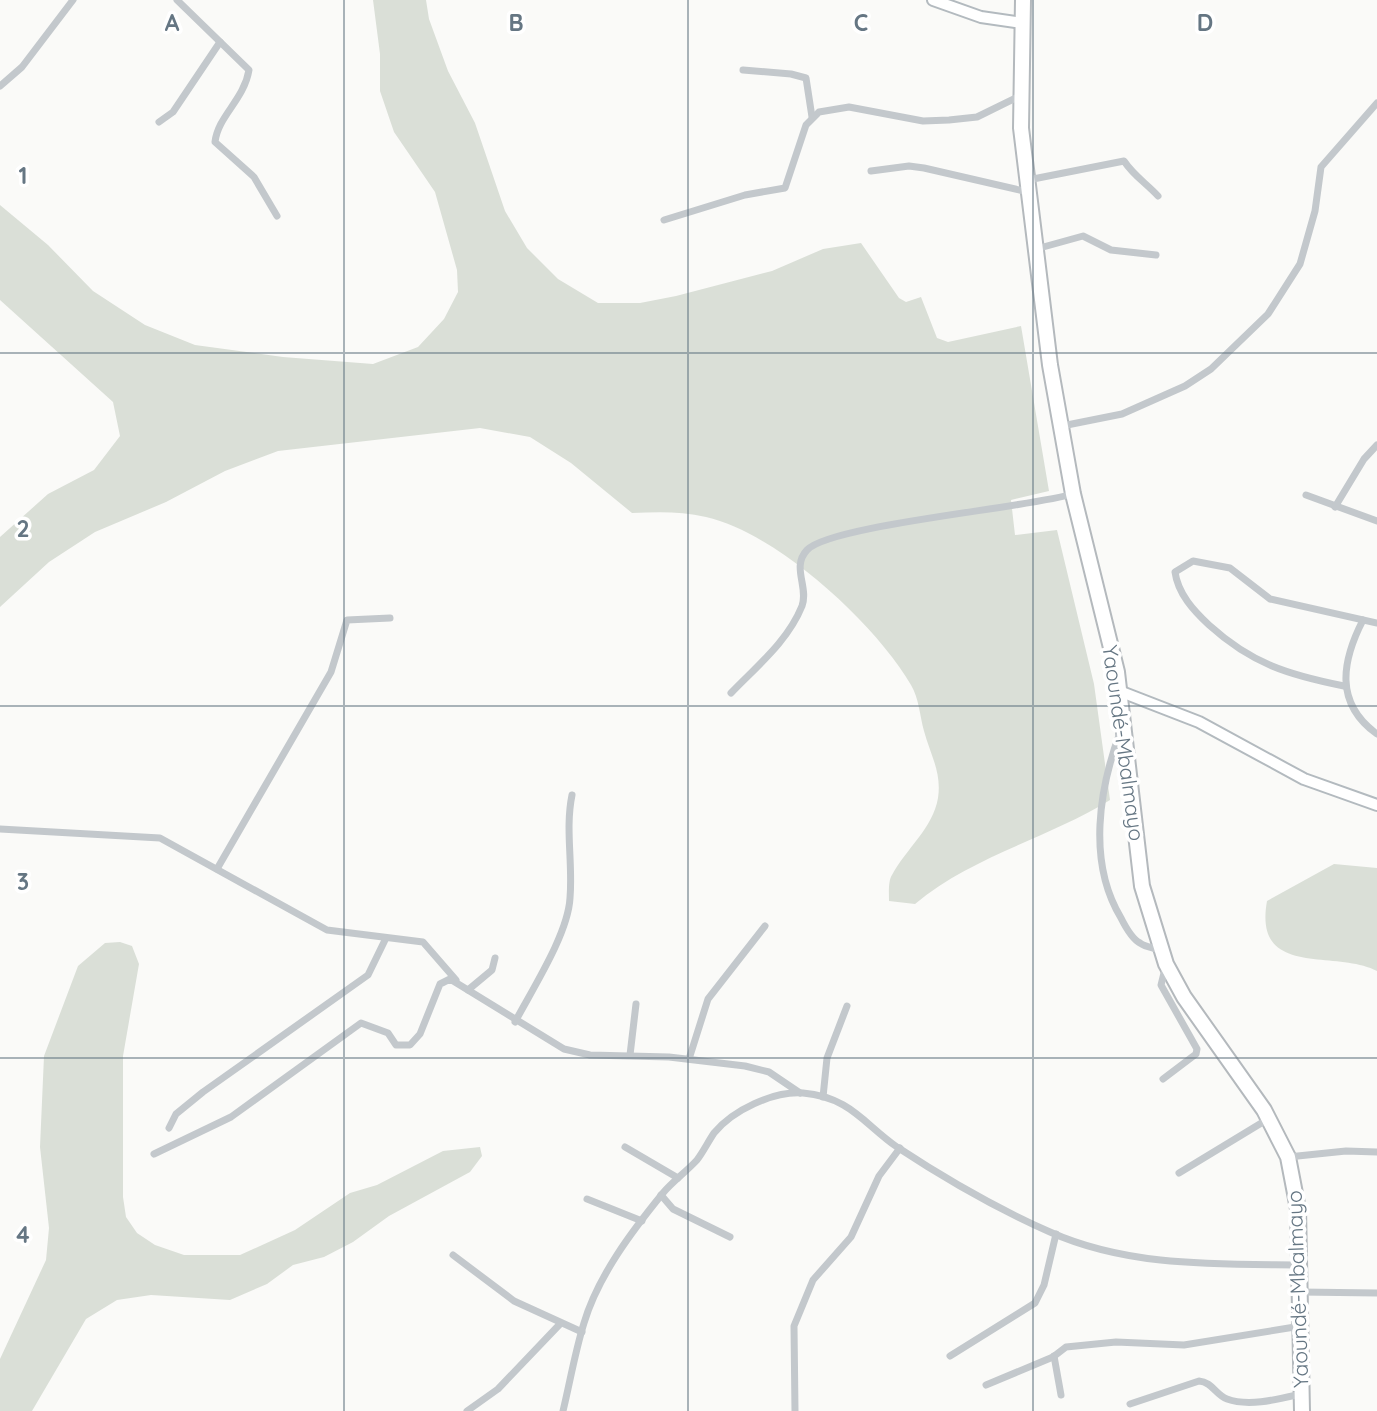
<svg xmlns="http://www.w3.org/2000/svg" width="1377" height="1411" font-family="Quicksand,sans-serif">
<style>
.green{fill:#dadfd7}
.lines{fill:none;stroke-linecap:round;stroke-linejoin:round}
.secondary-casing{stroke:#b3babf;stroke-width:14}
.highway-casing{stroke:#b4b9bd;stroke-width:18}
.street{stroke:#c3c8cc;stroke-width:7}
.secondary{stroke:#fff;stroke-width:10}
.highway{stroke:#fff;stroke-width:14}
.grid{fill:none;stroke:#657683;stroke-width:2;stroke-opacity:0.55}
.labels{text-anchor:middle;stroke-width:7;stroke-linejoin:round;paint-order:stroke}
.street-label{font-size:21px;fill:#657683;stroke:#fff}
.grid-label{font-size:23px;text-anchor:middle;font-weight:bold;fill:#657683;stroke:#fff;stroke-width:7;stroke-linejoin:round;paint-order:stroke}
</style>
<rect width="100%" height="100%" fill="#fafaf8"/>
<g class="green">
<path d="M 373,0 L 426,0 L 429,19 L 448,71 L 475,123 L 505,211 L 527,248 L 558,279 L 598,303 L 640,303 L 676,296 L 772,271 L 823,249 L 861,243 L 899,298 L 906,302 L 921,297 L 937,338 L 948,342 L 1021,326 L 1049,491 L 1011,500 L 1015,535 L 1057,530 L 1094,684 L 1110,800 C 1047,839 972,856 915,904 L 889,901 C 889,893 888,881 892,875 C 906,849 933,828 938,798 C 942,772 930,754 924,731 C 920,717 919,698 911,685 C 875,623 777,533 706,517 C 681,511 657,512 632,513 L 571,463 L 530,437 L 480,428 L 278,451 L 225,471 L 166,502 L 95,532 L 49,562 L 0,607 L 0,537 L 48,494 L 94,470 L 120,436 L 113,402 L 0,300 L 0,205 L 48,245 L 93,291 L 145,325 L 195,345 L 283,357 L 373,364 L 418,347 L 444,319 L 458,292 L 457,270 L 435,192 L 394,132 L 380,91 L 380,54 Z"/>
<path d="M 1334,864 L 1377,868 L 1377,971 C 1335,949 1253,979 1267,901 Z"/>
<path d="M 120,942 L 132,946 L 139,964 L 123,1056 L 123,1197 L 126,1217 L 137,1233 L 155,1245 L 184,1255 L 240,1255 L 295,1230 L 350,1193 L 377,1185 L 443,1151 L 480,1147 L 482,1156 L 470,1172 L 389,1216 L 353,1242 L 324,1257 L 293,1265 L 267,1284 L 230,1300 L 151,1295 L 117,1300 L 86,1319 L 32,1411 L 0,1411 L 0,1359 L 46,1260 L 49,1228 L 40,1147 L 44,1056 L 78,966 L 105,943 Z"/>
</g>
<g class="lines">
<g class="secondary-casing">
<g id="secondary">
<path d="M 933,0 L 981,17 L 1022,23"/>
<path d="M 1119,691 L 1199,722 L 1304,779 L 1377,805"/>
</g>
</g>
<g class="highway-casing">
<path id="highway" d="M 1023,0 L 1021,128 L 1050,365 L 1073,494 L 1117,672 L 1142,886 L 1166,964 L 1184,997 L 1264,1110 L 1288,1157 L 1298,1209 L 1302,1411"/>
</g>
<g class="street">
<path d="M 177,0 L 249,70 C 244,100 218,116 215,142 L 254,177 L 277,216"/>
<path d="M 743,70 L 791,74 L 806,78 L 812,117"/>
<path d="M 0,86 L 22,67 L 73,0"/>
<path d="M 159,122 L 173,112 L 220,42"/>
<path d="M 871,171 L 909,166 L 924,168 L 1028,192"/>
<path d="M 1028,180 L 1124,161 C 1134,176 1146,183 1158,196"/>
<path d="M 664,220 L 745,195 L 785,188 L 806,125 L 819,112 L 849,107 L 923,121 L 949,120 L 977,117 L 1020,96"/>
<path d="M 1036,249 L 1083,236 L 1111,250 L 1156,255"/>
<path d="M 1062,426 L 1122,414 L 1185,386 L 1211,369 L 1268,314 L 1300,264 L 1315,211 L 1321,167 L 1377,103"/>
<path d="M 1306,495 L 1377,521"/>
<path d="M 1335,507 L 1364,459 L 1377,445"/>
<path d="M 1363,620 C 1342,661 1334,703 1377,734"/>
<path d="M 1344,686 C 1289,675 1252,664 1209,625 C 1194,611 1178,594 1175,572 L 1193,561 L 1230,568 L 1270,599 L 1377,623"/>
<path d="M 731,693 C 757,666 788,641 802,606 C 809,587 791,567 807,550 C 830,525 1026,508 1073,494"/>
<path d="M 1121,730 C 1099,788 1087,862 1121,918 C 1125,926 1132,939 1140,943 C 1145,947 1154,948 1160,950"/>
<path d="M 0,829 L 160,838 L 327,930 L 423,942 L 456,980"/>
<path d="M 217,869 L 331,672 L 347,620 L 390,618"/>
<path d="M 468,990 L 492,970 L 495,958"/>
<path d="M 515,1022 C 533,988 568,934 570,898 C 573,863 565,829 572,795"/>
<path d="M 630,1055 L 636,1004"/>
<path d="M 689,1059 L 708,999 L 765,926"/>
<path d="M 1163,1079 L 1196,1054 L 1197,1049 L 1161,985 L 1166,965"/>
<path d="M 823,1097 L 827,1058 L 847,1006"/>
<path d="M 169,1128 L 176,1114 L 203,1092 L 368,975 L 386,938"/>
<path d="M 625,1147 L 678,1178"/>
<path d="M 154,1154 L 231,1117 L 361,1023 L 388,1033 L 396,1045 L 410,1045 L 420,1034 L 440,984 L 450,979 L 564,1049 L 590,1055 L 669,1057 L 745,1066 L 769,1072 L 800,1093"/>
<path d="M 1288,1157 L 1346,1151 L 1377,1152"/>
<path d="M 1179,1173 L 1268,1119"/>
<path d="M 661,1195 L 673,1209 L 730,1237"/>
<path d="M 587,1199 L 642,1221"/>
<path d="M 453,1255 L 514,1301 L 582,1332"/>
<path d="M 1300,1292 L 1377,1293"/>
<path d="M 950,1356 L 1035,1303 L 1044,1285 L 1056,1234"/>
<path d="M 1054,1356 L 1061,1395"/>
<path d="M 986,1385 L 1053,1357 L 1066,1347 L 1116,1342 L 1184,1345 L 1301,1326"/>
<path d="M 1130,1404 L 1199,1381 C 1212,1382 1216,1395 1227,1399 C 1249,1407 1279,1399 1301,1394"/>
<path d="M 467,1411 L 498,1389 L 560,1324"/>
<path d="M 563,1411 C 570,1382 575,1352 584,1323 C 598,1276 632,1231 663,1193 C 673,1181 686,1172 697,1160 C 703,1152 708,1142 714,1133 C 733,1110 773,1091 803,1093 C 850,1097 864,1124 897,1147 C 944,1178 998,1209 1050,1232 C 1128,1267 1216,1264 1299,1265"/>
<path d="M 795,1411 L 794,1326 L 813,1280 L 851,1237 L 879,1176 L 900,1148"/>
</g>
<use href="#secondary" class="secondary"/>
<use href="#highway" class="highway"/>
</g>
<path class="grid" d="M 344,0 L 344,1411M 688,0 L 688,1411M 1033,0 L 1033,1411M 0,353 L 1377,353M 0,706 L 1377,706M 0,1058 L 1377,1058"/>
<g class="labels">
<g class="street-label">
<text transform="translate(1123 743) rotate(82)" y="7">Yaoundé-Mbalmayo</text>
<text transform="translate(1298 1289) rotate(-92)" y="7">Yaoundé-Mbalmayo</text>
</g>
</g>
<g class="grid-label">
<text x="172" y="31">A</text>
<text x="516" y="31">B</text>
<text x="861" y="31">C</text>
<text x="1205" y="31">D</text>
<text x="23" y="184">1</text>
<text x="23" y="537">2</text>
<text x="23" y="890">3</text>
<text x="23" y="1243">4</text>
</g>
</svg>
